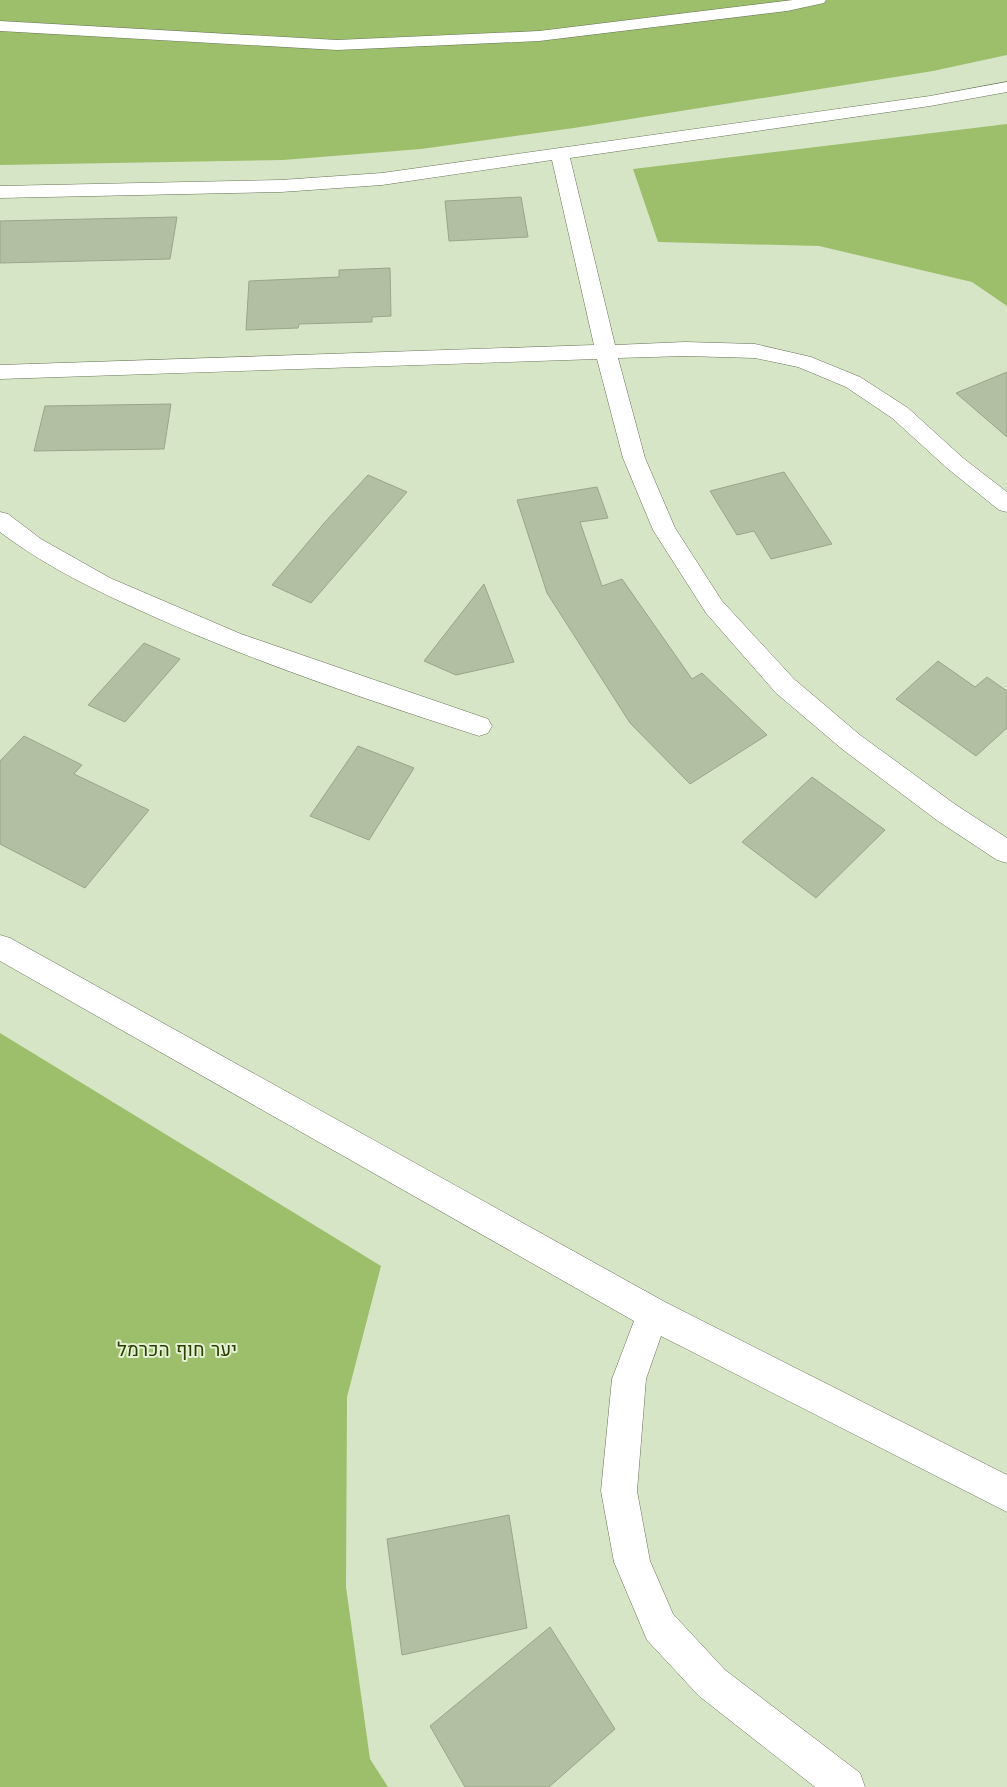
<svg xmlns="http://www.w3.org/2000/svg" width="1007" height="1787" font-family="'Work Sans',Heebo,sans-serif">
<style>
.forest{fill:#9dbf6c}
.building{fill:#b2bfa2;stroke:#99a689}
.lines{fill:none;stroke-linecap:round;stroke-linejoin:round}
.street-casing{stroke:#677358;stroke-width:1}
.street{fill:#fff;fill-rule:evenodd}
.labels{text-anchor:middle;stroke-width:4;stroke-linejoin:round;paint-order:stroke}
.near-park-label{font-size:19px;fill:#2a3f00;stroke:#e4f2d3}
</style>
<rect width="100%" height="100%" fill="#d7e5c7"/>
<g class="forest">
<path d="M 0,0 L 1007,0 L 1007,55 L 933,71 L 574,128 L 421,149 L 283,160 L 0,165 Z"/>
<path d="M 1007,124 L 1007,306 L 972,282 L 819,246 L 658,242 L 633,169 Z"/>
<path d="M 0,1033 L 381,1266 L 347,1397 L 346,1587 L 370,1759 L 388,1787 L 0,1787 Z"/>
</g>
<g class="building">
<path d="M 521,197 L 528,237 L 449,241 L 445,201 Z"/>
<path d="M 177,217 L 170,259 L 0,263 L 0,221 Z"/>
<path d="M 390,268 L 391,316 L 372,317 L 372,322 L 299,324 L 298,328 L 246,330 L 249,281 L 339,277 L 339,270 Z"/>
<path d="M 1007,372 L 1007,437 L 956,393 Z"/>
<path d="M 171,404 L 164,449 L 34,451 L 45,406 Z"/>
<path d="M 784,472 L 832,544 L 771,559 L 754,531 L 737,535 L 710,491 Z"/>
<path d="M 368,475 L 407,492 L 311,603 L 272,585 L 325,522 Z"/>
<path d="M 597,487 L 608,518 L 580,522 L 602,586 L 622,579 L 692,679 L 702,673 L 767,735 L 690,784 L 630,723 L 547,593 L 517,500 Z"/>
<path d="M 484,584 L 514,662 L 456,675 L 424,661 Z"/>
<path d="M 144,643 L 180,659 L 125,722 L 88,705 Z"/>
<path d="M 938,661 L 975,687 L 987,677 L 1007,691 L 1007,728 L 976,756 L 896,699 Z"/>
<path d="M 24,736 L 82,765 L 74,774 L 149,810 L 85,888 L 0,844 L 0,761 Z"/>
<path d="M 358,746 L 414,768 L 369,840 L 310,816 Z"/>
<path d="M 812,777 L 885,830 L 816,898 L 742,842 Z"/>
<path d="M 509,1515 L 527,1628 L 402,1655 L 387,1539 Z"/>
<path d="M 550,1627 L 615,1729 L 549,1787 L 465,1787 L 430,1726 Z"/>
</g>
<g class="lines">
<g class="street-casing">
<g id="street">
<path d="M 793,0 L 826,0 L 824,3 L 787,11 L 539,41 L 337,50 L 0,31 L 0,21 L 337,40 L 539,31 Z"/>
<path d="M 1007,82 L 1007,92 L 930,106 L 570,158 L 615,345 L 685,342 L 755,344 L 811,357 L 860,377 L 908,408 L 963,458 L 1007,492 L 1007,512 L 999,510 L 947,468 L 892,418 L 846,387 L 798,367 L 755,358 L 685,356 L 618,358 L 645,458 L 675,528 L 722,601 L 794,679 L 860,735 L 956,805 L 1007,838 L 1007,863 L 997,860 L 938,821 L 842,749 L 776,693 L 706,613 L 653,530 L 623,458 L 597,359 L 0,379 L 0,365 L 594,345 L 552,160 L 382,185 L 281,192 L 0,198 L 0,186 L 281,180 L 382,173 L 930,96 Z"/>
<path d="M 0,512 L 8,514 L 41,539 L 110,578 L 241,634 L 488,719 L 492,726 L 488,733 L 479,736 C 371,701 263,665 159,619 C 103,594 49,569 0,532 Z"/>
<path d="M 0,935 L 10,938 L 665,1302 L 1007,1475 L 1007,1512 L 661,1336 L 646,1379 L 637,1491 L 650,1561 L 673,1614 L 725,1670 L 860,1773 L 865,1787 L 815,1787 L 699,1696 L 647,1640 L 614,1562 L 601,1491 L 612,1379 L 634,1321 L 0,961 Z"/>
</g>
</g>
<use href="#street" class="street"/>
</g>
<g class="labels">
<g class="near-park-label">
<text x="177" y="1356">יער חוף הכרמל</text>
</g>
</g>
</svg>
